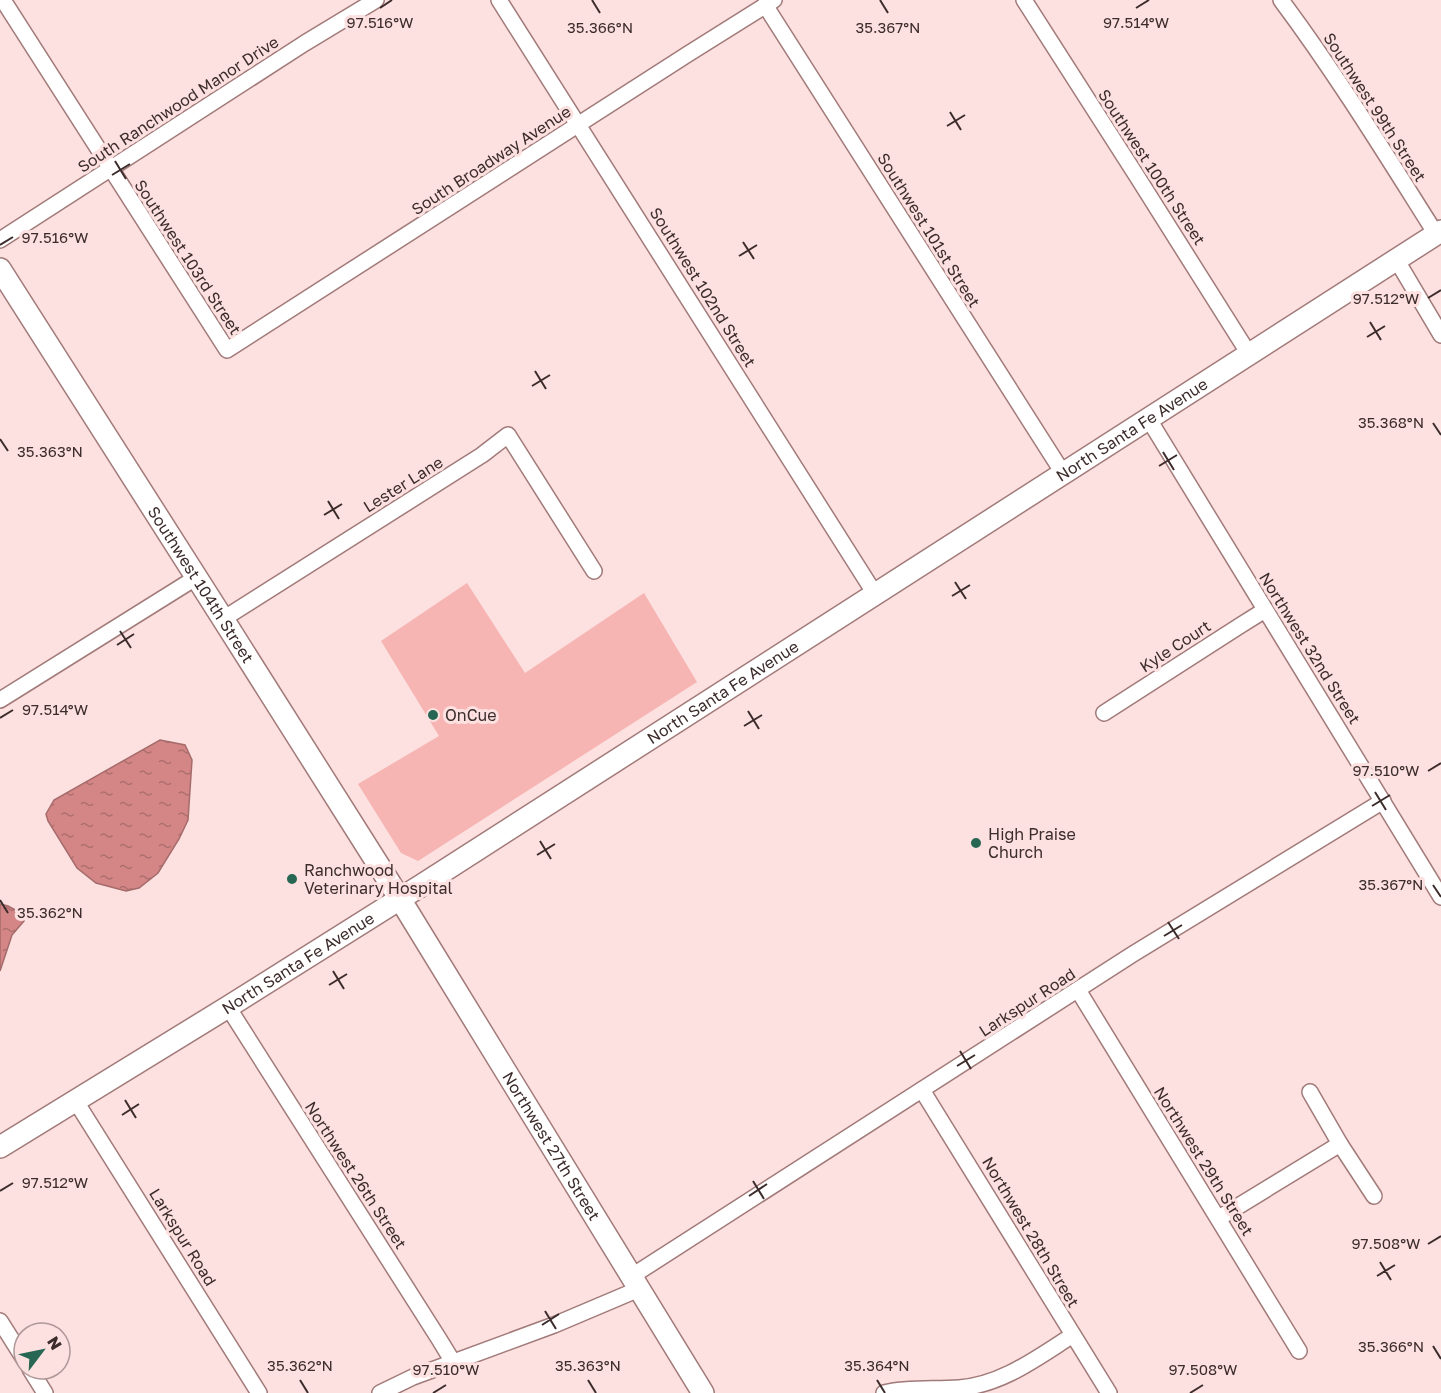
<svg xmlns="http://www.w3.org/2000/svg" width="1441" height="1393" font-family="'Golos Text',sans-serif">
<style>
.grass{fill:#f6b4b3}
.water{fill:url(#water-ripples);stroke:#a66b6b;stroke-width:1.5}
.lines{fill:none;stroke-linecap:round;stroke-linejoin:round}
.minor-casing{stroke:#a17a79;stroke-width:18}
.secondary-casing{stroke:#a17a79;stroke-width:24}
.minor{stroke:#fff;stroke-width:15}
.secondary{stroke:#fff;stroke-width:21}
.ticks{fill:none;stroke:#3c2c2b;stroke-width:2}
.poi-dot{fill:#276652;stroke:#fce1e0;stroke-width:2}
.labels{text-anchor:middle;stroke-width:6;stroke-linejoin:round;paint-order:stroke}
.street-label{font-size:16px;fill:#3c2c2b;stroke:#fce1e0}
.poi-label{font-size:16px;fill:#3c2c2b;stroke:#fce1e0;text-anchor:start}
.ticks-label{font-size:15px;text-anchor:middle;fill:#3c2c2b;stroke:#fce1e0;stroke-width:6;stroke-linejoin:round;paint-order:stroke}
</style>
<defs>
<pattern id="water-ripples" width="26" height="14" patternUnits="userSpaceOnUse" patternTransform="scale(1.5)"><rect width="26" height="14" fill="#d48686"/><path d="M2 4q2-2 4 0t4 0M15 11q2-2 4 0t4 0" fill="none" stroke="#ad6e6e"/></pattern>
</defs>
<rect width="100%" height="100%" fill="#fce1e0"/>
<path class="grass" d="M 467,583 L 525,673 L 644,593 L 697,682 L 418,861 L 401,853 L 358,784 L 439,736 L 381,641 Z"/>
<g class="water">
<path d="M 160,740 L 185,745 L 192,760 L 188,820 L 179,839 L 158,873 L 139,888 L 126,891 L 96,883 L 77,868 L 48,821 L 46,814 L 54,800 Z"/>
<path d="M 0,904 L 8,906 L 23,914 L 24,921 L 12,935 L 0,971 Z"/>
</g>
<g class="lines">
<g class="minor-casing">
<g id="minor">
<path d="M 3,0 L 227,350 L 688,54 L 774,0"/>
<path d="M 499,0 L 875,594"/>
<path d="M 1024,0 L 1138,178 L 1249,354"/>
<path d="M 1281,0 C 1337,75 1386,155 1436,234"/>
<path d="M 765,5 L 1063,473"/>
<path d="M 0,240 L 305,43 L 376,0"/>
<path d="M 1396,259 L 1441,335"/>
<path d="M 1148,418 L 1441,897"/>
<path d="M 223,619 L 482,455 L 508,435 L 594,571"/>
<path d="M 0,700 L 197,577"/>
<path d="M 1104,713 L 1241,625 L 1265,610"/>
<path d="M 1078,990 L 1299,1351"/>
<path d="M 228,1007 L 439,1339 L 453,1362"/>
<path d="M 922,1090 L 1109,1393"/>
<path d="M 1310,1092 L 1340,1144 L 1374,1196"/>
<path d="M 75,1100 L 259,1393"/>
<path d="M 1219,1218 L 1340,1144"/>
<path d="M 632,1276 L 1133,954 L 1383,801"/>
<path d="M 0,1321 L 24,1359"/>
<path d="M 30,1369 L 45,1393"/>
<path d="M 380,1393 L 413,1377 L 554,1325 L 639,1289"/>
<path d="M 884,1393 C 909,1387 934,1390 959,1388 C 1002,1385 1038,1357 1073,1335"/>
</g>
</g>
<g class="secondary-casing">
<g id="secondary">
<path id="s1" d="M 0,269 L 223,619 L 400,899 L 703,1393"/>
<path id="s2" d="M 0,1147 L 228,1007 L 422,885 L 1441,231"/>
</g>
</g>
<use href="#minor" class="minor"/>
<use href="#secondary" class="secondary"/>
</g>
<path class="ticks" d="M 592,0 L 600,13M 880,0 L 888,13M 380,8 L 392,0M 1136,8 L 1149,0M 950,112 L 961,130M 947,126 L 965,115M 115,161 L 126,179M 112,175 L 130,164M 743,242 L 754,259M 0,245 L 13,237M 739,256 L 757,245M 1428,298 L 1441,290M 1370,322 L 1381,340M 1367,337 L 1385,326M 535,371 L 546,389M 532,386 L 550,375M 1433,423 L 1441,435M 0,439 L 8,451M 1163,452 L 1174,470M 1159,466 L 1177,455M 328,501 L 339,519M 324,515 L 342,504M 955,582 L 966,599M 952,596 L 970,585M 120,631 L 131,648M 117,645 L 134,634M 748,711 L 759,729M 0,718 L 13,710M 744,726 L 762,715M 1428,771 L 1441,763M 1375,792 L 1386,810M 1372,806 L 1390,795M 540,841 L 551,859M 537,855 L 555,844M 1433,885 L 1441,897M 0,900 L 8,913M 1168,922 L 1179,939M 1164,936 L 1182,925M 333,971 L 344,989M 329,985 L 347,974M 960,1051 L 971,1069M 957,1066 L 975,1055M 125,1100 L 136,1118M 122,1115 L 139,1104M 753,1181 L 764,1199M 0,1191 L 13,1183M 749,1196 L 767,1184M 1428,1244 L 1441,1236M 1380,1262 L 1391,1280M 1377,1276 L 1395,1265M 545,1311 L 556,1329M 542,1325 L 559,1314M 1433,1346 L 1441,1359M 300,1380 L 308,1393M 588,1380 L 596,1393M 877,1380 L 885,1393M 433,1393 L 446,1385M 1190,1393 L 1203,1385"/>
<g class="poi-dot">
<circle cx="433" cy="715" r="6"/>
<circle cx="976" cy="843" r="6"/>
<circle cx="292" cy="879" r="6"/>
</g>
<g class="labels">
<g class="street-label">
<text transform="translate(178 104) rotate(-33)" y="6">South Ranchwood Manor Drive</text>
<text transform="translate(1375 107) rotate(57)" y="6">Southwest 99th Street</text>
<text transform="translate(491 160) rotate(-33)" y="6">South Broadway Avenue</text>
<text transform="translate(1152 167) rotate(57)" y="6">Southwest 100th Street</text>
<text transform="translate(929 230) rotate(58)" y="6">Southwest 101st Street</text>
<text transform="translate(188 257) rotate(57)" y="6">Southwest 103rd Street</text>
<text transform="translate(703 287) rotate(58)" y="6">Southwest 102nd Street</text>
<text dy="6" stroke="none"><textPath href="#s2" startOffset="1340">North Santa Fe Avenue</textPath></text>
<text transform="translate(403 484) rotate(-32)" y="6">Lester Lane</text>
<text dy="6" stroke="none"><textPath href="#s1" startOffset="374">Southwest 104th Street</textPath></text>
<text transform="translate(1175 646) rotate(-33)" y="6">Kyle Court</text>
<text transform="translate(1310 648) rotate(58)" y="6">Northwest 32nd Street</text>
<text dy="6" stroke="none"><textPath href="#s2" startOffset="854">North Santa Fe Avenue</textPath></text>
<text dy="6" stroke="none"><textPath href="#s2" startOffset="350">North Santa Fe Avenue</textPath></text>
<text transform="translate(1027 1002) rotate(-33)" y="6">Larkspur Road</text>
<text dy="6" stroke="none"><textPath href="#s1" startOffset="1036">Northwest 27th Street</textPath></text>
<text transform="translate(1204 1161) rotate(58)" y="6">Northwest 29th Street</text>
<text transform="translate(356 1175) rotate(57)" y="6">Northwest 26th Street</text>
<text transform="translate(1031 1232) rotate(59)" y="6">Northwest 28th Street</text>
<text transform="translate(183 1237) rotate(58)" y="6">Larkspur Road</text>
</g>
<g class="poi-label">
<text x="445" y="721">OnCue</text>
<text x="988" y="840">High Praise<tspan x="988" dy="18">Church</tspan></text>
<text x="304" y="876">Ranchwood<tspan x="304" dy="18">Veterinary Hospital</tspan></text>
</g>
</g>
<g class="ticks-label">
<text x="380" y="28">97.516°W</text>
<text x="1136" y="28">97.514°W</text>
<text x="888" y="33">35.367°N</text>
<text x="600" y="33">35.366°N</text>
<text x="55" y="243">97.516°W</text>
<text x="1386" y="304">97.512°W</text>
<text x="1391" y="428">35.368°N</text>
<text x="50" y="457">35.363°N</text>
<text x="55" y="715">97.514°W</text>
<text x="1386" y="776">97.510°W</text>
<text x="1391" y="890">35.367°N</text>
<text x="50" y="918">35.362°N</text>
<text x="55" y="1188">97.512°W</text>
<text x="1386" y="1249">97.508°W</text>
<text x="1391" y="1352">35.366°N</text>
<text x="300" y="1371">35.362°N</text>
<text x="588" y="1371">35.363°N</text>
<text x="877" y="1371">35.364°N</text>
<text x="446" y="1375">97.510°W</text>
<text x="1203" y="1375">97.508°W</text>
</g>
<g transform="translate(42 1351) rotate(58)"><circle r="28" fill="#fce1e0" stroke="#af9998" stroke-width="1.5"/>
<path d="M0-4.5L10 22L0 15L-10 22Z" fill="#276652"/>
<text y="-9" font-size="16" font-weight="bold" text-anchor="middle" fill="#3c2c2b">N</text>
</g>
</svg>
